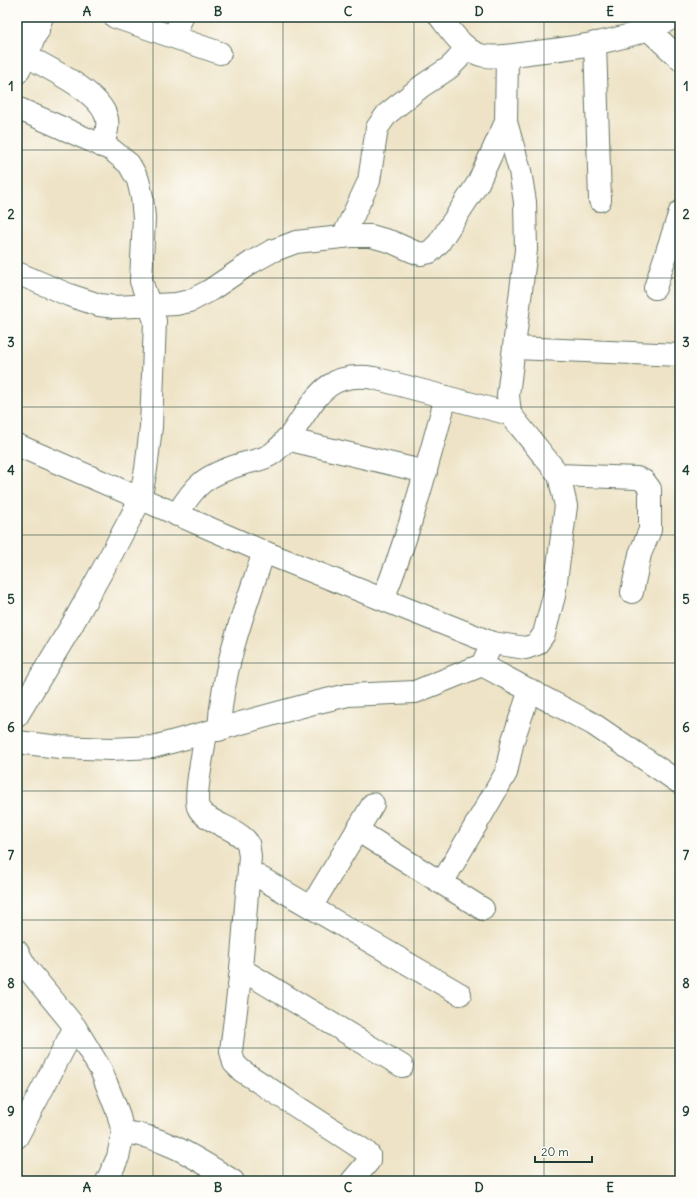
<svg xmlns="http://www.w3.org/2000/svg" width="697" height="1198" font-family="Delius,sans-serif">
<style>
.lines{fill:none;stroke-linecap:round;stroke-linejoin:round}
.minor-casing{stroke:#677767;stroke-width:24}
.minor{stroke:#fff;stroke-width:22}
.grid{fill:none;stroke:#1f3d34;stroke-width:1;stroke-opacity:0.55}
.neatline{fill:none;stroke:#1f3d34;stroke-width:1.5}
.grid-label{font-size:13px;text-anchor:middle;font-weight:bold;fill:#1f3d34}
</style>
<rect width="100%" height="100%" fill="#fdfcf7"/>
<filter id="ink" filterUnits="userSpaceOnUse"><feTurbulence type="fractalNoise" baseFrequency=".025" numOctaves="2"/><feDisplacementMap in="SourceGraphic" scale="8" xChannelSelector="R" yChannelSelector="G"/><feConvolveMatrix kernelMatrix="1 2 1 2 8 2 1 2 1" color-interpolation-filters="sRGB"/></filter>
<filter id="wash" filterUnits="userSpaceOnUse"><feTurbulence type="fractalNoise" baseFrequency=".012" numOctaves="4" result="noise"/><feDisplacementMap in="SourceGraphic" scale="16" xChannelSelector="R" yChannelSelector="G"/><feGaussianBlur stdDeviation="0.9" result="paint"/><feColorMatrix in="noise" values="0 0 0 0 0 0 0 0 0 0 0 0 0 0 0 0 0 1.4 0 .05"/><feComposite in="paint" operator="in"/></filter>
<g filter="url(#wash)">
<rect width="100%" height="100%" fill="#eee3c6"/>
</g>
<g filter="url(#ink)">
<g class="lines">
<g class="minor-casing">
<g id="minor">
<path d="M 115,17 L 220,53"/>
<path d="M 440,17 C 452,32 465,53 485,56 C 499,58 514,55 528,53 C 573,48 635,40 674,17"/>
<path d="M 641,18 L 648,29 L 680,59"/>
<path d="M 17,30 L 38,31"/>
<path d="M 174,36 L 182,17"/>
<path d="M 595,43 L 600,200"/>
<path d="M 27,56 C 49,69 98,91 106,116 C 110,126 105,137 102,146"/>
<path d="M 17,73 L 27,56 L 42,17"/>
<path d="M 17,108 L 112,150 L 129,164 L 138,180 L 142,197 L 144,218 L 141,281 L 155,321 L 151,427 L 146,469 L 140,500 L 112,553 L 72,625 L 17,716"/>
<path d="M 343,237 L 369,181 L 377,128 L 387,114 L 422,86 L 449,68 L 458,59 L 465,46"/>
<path d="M 17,273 L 69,295 L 99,305 L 115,307 L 176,304 L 190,301 L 209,291 L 252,262 L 272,251 L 296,242 L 351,236 L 371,236 L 392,242 L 412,251 L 421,254 L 430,252 L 439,243 L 478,183 L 506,122"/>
<path d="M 655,288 L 680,212"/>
<path d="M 515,348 L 680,355"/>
<path d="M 286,439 L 426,472"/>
<path d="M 17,445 L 264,552 L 492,643 L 526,648 L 537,644 L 544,634 L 554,596 L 566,506 L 559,475 L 510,414 L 508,395 L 526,250 L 525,202 L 520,171 L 506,122 L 507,56"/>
<path d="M 559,475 L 637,478 L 644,481 L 650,489 L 650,530 L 640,554 L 632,592"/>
<path d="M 177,515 C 195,484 206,475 242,464 C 252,461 264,460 273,453 C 311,423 311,368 374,378 L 510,414"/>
<path d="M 383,599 C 410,533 427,466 446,397"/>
<path d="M 482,665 L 593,724 L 680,783"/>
<path d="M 219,730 C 222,668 244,611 264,552"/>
<path d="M 206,733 C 204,748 194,795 198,807 C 204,822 238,828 248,843 C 249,847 249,852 250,856 L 241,969 L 231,1051 L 234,1063 L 242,1071 L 365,1151 L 369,1155 L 369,1161 L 352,1181"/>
<path d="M 17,742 L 60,747 L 111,749 L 153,747 L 314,703 L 348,695 L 415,692 L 482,665 L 492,643"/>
<path d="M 357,830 L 483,909"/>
<path d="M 249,871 L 460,994"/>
<path d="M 442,883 L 506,773 L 513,740 L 530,690"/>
<path d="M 311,907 L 373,804"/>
<path d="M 17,951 L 26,967 L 75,1027 L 101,1070 L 118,1113 L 123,1132 L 118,1157 L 107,1181"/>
<path d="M 241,969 L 402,1066"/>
<path d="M 123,1132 C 164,1136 199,1160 233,1181"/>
<path d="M 17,1137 L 75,1027"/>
</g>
</g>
<use href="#minor" class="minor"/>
</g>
</g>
<path class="grid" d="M 153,17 L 153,1181M 283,17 L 283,1181M 414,17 L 414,1181M 544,17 L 544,1181M 17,150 L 680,150M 17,278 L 680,278M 17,407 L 680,407M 17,535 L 680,535M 17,663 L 680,663M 17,791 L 680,791M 17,920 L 680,920M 17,1048 L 680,1048"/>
<rect width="697" height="1198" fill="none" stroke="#fdfcf7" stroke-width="44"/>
<path d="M535 1156v6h57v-6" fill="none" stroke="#1f3d34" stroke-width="2"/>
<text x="541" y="1156" font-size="12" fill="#1f3d34" stroke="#fdfcf7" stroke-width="3" paint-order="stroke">20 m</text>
<rect x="22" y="22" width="653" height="1154" class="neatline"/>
<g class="grid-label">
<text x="87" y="16">A</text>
<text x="218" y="16">B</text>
<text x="348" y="16">C</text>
<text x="479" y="16">D</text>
<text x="610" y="16">E</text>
<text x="11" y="91">1</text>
<text x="686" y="91">1</text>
<text x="11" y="219">2</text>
<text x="686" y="219">2</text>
<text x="11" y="347">3</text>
<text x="686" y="347">3</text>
<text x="11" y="475">4</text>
<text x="686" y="475">4</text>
<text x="11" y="604">5</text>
<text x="686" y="604">5</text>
<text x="11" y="732">6</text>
<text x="686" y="732">6</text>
<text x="11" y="860">7</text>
<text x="686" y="860">7</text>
<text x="11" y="988">8</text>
<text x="686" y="988">8</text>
<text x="11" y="1116">9</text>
<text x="686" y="1116">9</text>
<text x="87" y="1192">A</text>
<text x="218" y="1192">B</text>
<text x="348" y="1192">C</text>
<text x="479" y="1192">D</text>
<text x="610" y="1192">E</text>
</g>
</svg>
